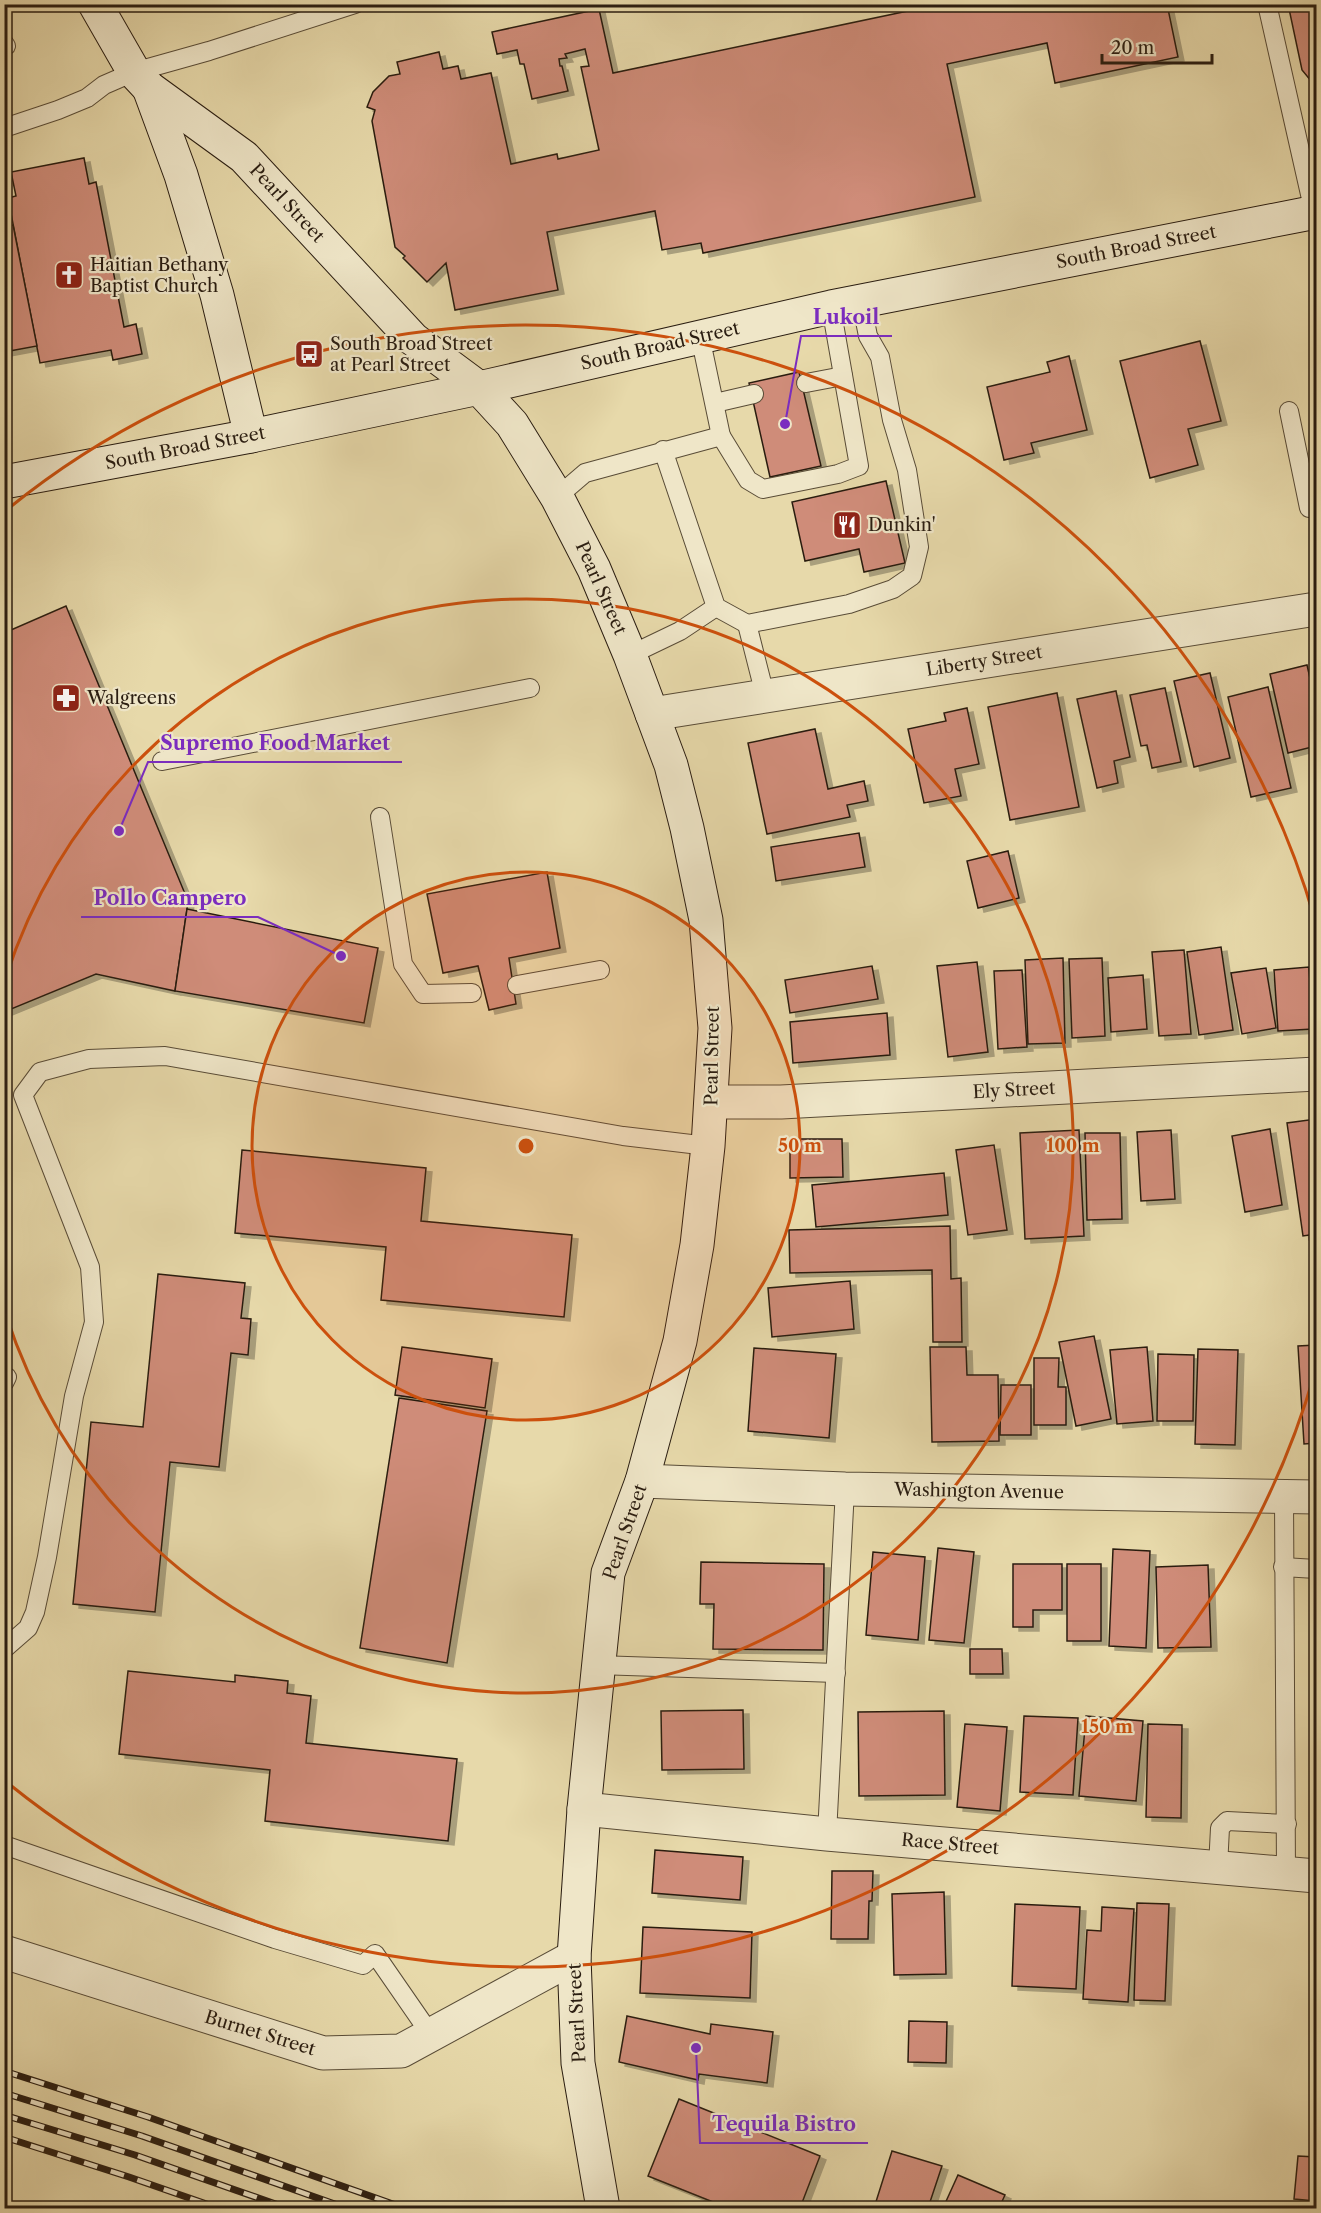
<svg xmlns="http://www.w3.org/2000/svg" width="1321" height="2213" font-family="'Libre Caslon Text',serif">
<style>
.building{fill:#cf8c79;stroke:#2a1d11;stroke-width:1.5;filter:url(#shadow)}
.lines{fill:none;stroke-linecap:round;stroke-linejoin:round}
.lane-casing{stroke:#594c37;stroke-width:20}
.street-casing{stroke:#594c37;stroke-width:35}
.secondary-casing{stroke:#2a1d11;stroke-width:35}
.lane{stroke:#efe6c8;stroke-width:18}
.street{stroke:#efe6c8;stroke-width:33}
.secondary{stroke:#efe6c8;stroke-width:33}
.rail-casing{stroke:#2a1d11;stroke-width:7}
.rail{stroke:#efe6c8;stroke-width:4.5;stroke-dasharray:14;stroke-linecap:butt}
.ring{fill:none;stroke:#cc500d;stroke-width:3}
.labels{text-anchor:middle;stroke-width:4.5;stroke-linejoin:round;paint-order:stroke}
.street-label{font-size:18px;fill:#2a1d11;stroke:#efe6c8}
.poi-label{font-size:18px;fill:#2a1d11;stroke:#efe6c8;text-anchor:start}
.centre{fill:#cc500d;stroke:#efe6c8;stroke-width:3}
.ring-label{font-size:18px;text-anchor:middle;font-weight:bold;fill:#cc500d;stroke:#efe6c8;stroke-width:4.5;stroke-linejoin:round;paint-order:stroke}
.leader{fill:none;stroke:#7b2cbf;stroke-width:2}
.callout-dot{fill:#7b2cbf;stroke:#efe6c8;stroke-width:2}
.callout-label{font-size:20px;text-anchor:middle;font-weight:bold;fill:#7b2cbf;stroke:#efe6c8;stroke-width:4.5;stroke-linejoin:round;paint-order:stroke}
</style>
<defs>
<filter id="shadow"><feDropShadow dx="6" dy="4" stdDeviation="0" flood-color="#0004"/></filter>
</defs>
<rect width="100%" height="100%" fill="#e7d9aa"/>
<filter id="stains"><feTurbulence type="fractalNoise" baseFrequency=".00333" numOctaves="4"/><feColorMatrix values="0 0 0 0 .2 0 0 0 0 .09 0 0 0 0 .02 0 0 0 .5 -.17"/></filter>
<radialGradient id="worn" r=".72"><stop offset=".6" stop-color="#630" stop-opacity="0"/><stop offset="1" stop-color="#630" stop-opacity=".3"/></radialGradient>
<g class="building">
<path d="M 941,4 L 1167,4 L 1178,57 L 1055,83 L 1047,43 L 947,64 L 975,197 L 703,253 L 701,243 L 662,250 L 655,211 L 547,232 L 558,290 L 455,310 L 446,263 L 427,282 L 403,258 L 405,256 L 395,247 L 372,121 L 375,110 L 367,107 L 373,92 L 389,76 L 400,74 L 397,62 L 439,52 L 443,69 L 458,66 L 461,79 L 491,73 L 511,164 L 557,154 L 558,159 L 599,150 L 581,67 L 589,66 L 585,49 L 565,54 L 567,58 L 559,59 L 560,66 L 562,66 L 568,91 L 532,99 L 524,64 L 520,64 L 517,50 L 497,54 L 492,32 L 599,9 L 613,73 Z"/>
<path d="M 1288,4 L 1316,4 L 1316,87 L 1302,70 Z"/>
<path d="M 84,158 L 89,184 L 96,182 L 124,327 L 136,324 L 142,354 L 113,360 L 111,350 L 40,363 L 8,198 L 16,196 L 11,172 Z"/>
<path d="M 13,225 L 37,346 L 4,352 L 4,226 Z"/>
<path d="M 1200,341 L 1221,421 L 1188,429 L 1198,465 L 1150,478 L 1120,361 Z"/>
<path d="M 1069,356 L 1087,430 L 1031,443 L 1034,453 L 1004,460 L 987,387 L 1050,372 L 1047,362 Z"/>
<path d="M 799,372 L 821,466 L 770,477 L 749,383 Z"/>
<path d="M 886,481 L 905,563 L 864,572 L 859,549 L 805,561 L 792,502 Z"/>
<path d="M 66,606 L 188,901 L 187,909 L 175,991 L 96,974 L 4,1012 L 4,633 Z"/>
<path d="M 1307,665 L 1316,705 L 1316,746 L 1288,753 L 1270,674 Z"/>
<path d="M 1210,673 L 1230,758 L 1194,767 L 1174,681 Z"/>
<path d="M 1268,687 L 1291,788 L 1251,797 L 1228,697 Z"/>
<path d="M 1165,688 L 1181,762 L 1152,768 L 1147,745 L 1141,746 L 1130,695 Z"/>
<path d="M 1116,691 L 1130,757 L 1114,761 L 1118,783 L 1097,788 L 1077,699 Z"/>
<path d="M 1057,693 L 1079,807 L 1010,820 L 988,707 Z"/>
<path d="M 967,708 L 979,764 L 955,769 L 961,796 L 924,803 L 908,729 L 946,721 L 944,713 Z"/>
<path d="M 815,729 L 828,789 L 864,781 L 868,801 L 847,805 L 850,817 L 767,834 L 748,743 Z"/>
<path d="M 859,833 L 865,867 L 776,881 L 771,847 Z"/>
<path d="M 1008,851 L 1019,898 L 978,908 L 967,861 Z"/>
<path d="M 547,872 L 560,948 L 509,958 L 516,1004 L 489,1010 L 478,966 L 443,973 L 427,894 Z"/>
<path d="M 187,909 L 378,948 L 364,1023 L 175,991 Z"/>
<path d="M 1221,947 L 1233,1030 L 1199,1035 L 1187,952 Z"/>
<path d="M 1184,950 L 1191,1034 L 1159,1036 L 1152,952 Z"/>
<path d="M 1063,958 L 1065,1043 L 1028,1044 L 1025,960 Z"/>
<path d="M 1102,958 L 1105,1036 L 1072,1038 L 1069,959 Z"/>
<path d="M 977,962 L 988,1052 L 948,1057 L 937,966 Z"/>
<path d="M 872,966 L 878,999 L 790,1013 L 785,980 Z"/>
<path d="M 1309,967 L 1313,1029 L 1278,1031 L 1274,970 Z"/>
<path d="M 1266,968 L 1276,1028 L 1242,1034 L 1231,973 Z"/>
<path d="M 1022,970 L 1027,1047 L 998,1049 L 994,971 Z"/>
<path d="M 1143,975 L 1147,1029 L 1111,1032 L 1108,978 Z"/>
<path d="M 887,1013 L 890,1055 L 793,1063 L 790,1022 Z"/>
<path d="M 1316,1119 L 1316,1234 L 1303,1236 L 1287,1123 Z"/>
<path d="M 1270,1129 L 1282,1205 L 1245,1212 L 1232,1136 Z"/>
<path d="M 1079,1130 L 1084,1236 L 1025,1239 L 1020,1133 Z"/>
<path d="M 1171,1130 L 1175,1199 L 1141,1201 L 1137,1132 Z"/>
<path d="M 1085,1133 L 1120,1133 L 1122,1219 L 1087,1220 Z"/>
<path d="M 790,1139 L 842,1139 L 843,1177 L 790,1178 Z"/>
<path d="M 994,1145 L 1007,1230 L 968,1235 L 956,1150 Z"/>
<path d="M 242,1150 L 426,1168 L 421,1221 L 572,1235 L 564,1317 L 381,1300 L 386,1247 L 235,1233 Z"/>
<path d="M 944,1173 L 948,1215 L 816,1227 L 812,1185 Z"/>
<path d="M 950,1226 L 951,1279 L 961,1278 L 962,1342 L 933,1342 L 932,1270 L 790,1273 L 789,1230 Z"/>
<path d="M 158,1274 L 245,1283 L 241,1318 L 251,1319 L 248,1355 L 231,1353 L 219,1467 L 170,1462 L 155,1612 L 73,1604 L 91,1422 L 143,1427 Z"/>
<path d="M 850,1281 L 854,1329 L 772,1337 L 768,1288 Z"/>
<path d="M 1094,1336 L 1111,1419 L 1076,1426 L 1059,1342 Z"/>
<path d="M 1316,1345 L 1316,1443 L 1304,1444 L 1298,1346 Z"/>
<path d="M 402,1347 L 492,1359 L 485,1408 L 395,1395 Z"/>
<path d="M 930,1347 L 966,1347 L 967,1375 L 998,1375 L 999,1441 L 932,1442 Z"/>
<path d="M 1147,1347 L 1153,1421 L 1117,1424 L 1110,1350 Z"/>
<path d="M 754,1348 L 836,1354 L 829,1438 L 748,1431 Z"/>
<path d="M 1198,1349 L 1238,1350 L 1235,1445 L 1195,1444 Z"/>
<path d="M 1158,1354 L 1194,1355 L 1193,1421 L 1157,1421 Z"/>
<path d="M 1034,1358 L 1059,1358 L 1058,1387 L 1066,1387 L 1066,1425 L 1034,1425 Z"/>
<path d="M 1001,1385 L 1031,1385 L 1031,1435 L 1000,1435 Z"/>
<path d="M 399,1398 L 487,1411 L 447,1663 L 360,1648 Z"/>
<path d="M 938,1548 L 974,1552 L 964,1643 L 929,1640 Z"/>
<path d="M 1113,1549 L 1150,1551 L 1146,1648 L 1109,1646 Z"/>
<path d="M 873,1552 L 925,1557 L 918,1640 L 866,1635 Z"/>
<path d="M 701,1562 L 824,1564 L 823,1650 L 713,1649 L 714,1604 L 700,1604 Z"/>
<path d="M 1013,1564 L 1062,1564 L 1062,1610 L 1033,1610 L 1033,1627 L 1013,1627 Z"/>
<rect x="1067" y="1564" width="34" height="77"/>
<path d="M 1208,1565 L 1211,1647 L 1158,1648 L 1156,1567 Z"/>
<path d="M 970,1649 L 1002,1649 L 1003,1674 L 970,1674 Z"/>
<path d="M 128,1671 L 235,1682 L 235,1675 L 288,1681 L 287,1693 L 311,1696 L 306,1743 L 457,1759 L 448,1841 L 265,1821 L 270,1770 L 119,1754 Z"/>
<path d="M 743,1710 L 744,1769 L 662,1770 L 661,1711 Z"/>
<path d="M 944,1711 L 945,1795 L 859,1796 L 858,1712 Z"/>
<path d="M 1024,1716 L 1078,1718 L 1073,1795 L 1020,1792 Z"/>
<path d="M 1086,1716 L 1143,1721 L 1136,1801 L 1079,1796 Z"/>
<path d="M 965,1724 L 1007,1727 L 1000,1811 L 957,1807 Z"/>
<path d="M 1148,1724 L 1182,1725 L 1181,1818 L 1146,1817 Z"/>
<path d="M 655,1850 L 743,1857 L 740,1900 L 652,1893 Z"/>
<path d="M 832,1871 L 873,1871 L 872,1901 L 869,1901 L 868,1939 L 831,1939 Z"/>
<path d="M 944,1892 L 946,1974 L 894,1975 L 892,1894 Z"/>
<path d="M 1137,1903 L 1169,1904 L 1165,2001 L 1134,2000 Z"/>
<path d="M 1015,1904 L 1080,1907 L 1076,1989 L 1012,1986 Z"/>
<path d="M 1102,1907 L 1134,1909 L 1128,2002 L 1083,1999 L 1087,1930 L 1101,1931 Z"/>
<path d="M 643,1927 L 752,1932 L 750,1998 L 640,1993 Z"/>
<path d="M 627,2016 L 710,2034 L 711,2024 L 773,2032 L 767,2083 L 699,2074 L 698,2080 L 619,2062 Z"/>
<path d="M 909,2021 L 947,2022 L 946,2063 L 908,2062 Z"/>
<path d="M 679,2099 L 820,2156 L 800,2208 L 728,2208 L 648,2176 Z"/>
<path d="M 892,2151 L 942,2166 L 928,2208 L 874,2208 Z"/>
<path d="M 1298,2156 L 1316,2157 L 1316,2201 L 1294,2199 Z"/>
<path d="M 958,2175 L 1005,2195 L 999,2208 L 943,2208 Z"/>
</g>
<g class="lines">
<g class="lane-casing">
<g id="lane">
<path d="M 1267,4 L 1314,212"/>
<path d="M 4,43 L 6,46 L 4,47"/>
<path d="M 4,128 L 58,110 L 87,98 L 104,85 L 134,72 L 209,51 L 355,4"/>
<path d="M 806,383 L 843,376"/>
<path d="M 715,403 L 754,394"/>
<path d="M 1289,411 L 1309,508 L 1316,507"/>
<path d="M 721,436 L 748,480 L 763,489 L 838,474 L 859,466 L 831,307"/>
<path d="M 663,450 L 716,607 L 747,624 L 849,604 L 893,589 L 912,576 L 919,547 L 907,470 L 892,420 L 880,357 L 868,336 L 861,301"/>
<path d="M 557,497 L 585,473 L 721,436 L 700,336"/>
<path d="M 747,624 L 765,695"/>
<path d="M 630,655 L 680,631 L 716,607"/>
<path d="M 162,761 L 530,688"/>
<path d="M 380,817 L 403,964 L 423,994 L 472,993"/>
<path d="M 517,985 L 600,970"/>
<path d="M 4,1383 L 7,1377"/>
<path d="M 1284,1497 L 1286,1873"/>
<path d="M 1283,1567 L 1316,1569"/>
<path d="M 4,1649 L 28,1628 L 35,1612 L 47,1557 L 74,1396 L 94,1322 L 90,1267 L 23,1095 L 40,1072 L 89,1059 L 165,1056 L 623,1136 L 708,1146"/>
<path d="M 597,1665 L 836,1673"/>
<path d="M 827,1834 L 845,1489"/>
<path d="M 4,1845 L 275,1939 L 363,1965 L 375,1954 L 431,2035"/>
<path d="M 1218,1867 L 1220,1828 L 1227,1821 L 1287,1824"/>
</g>
</g>
<g class="street-casing">
<g id="street">
<path d="M 652,714 L 1316,609"/>
<path d="M 712,1102 L 781,1102 L 1316,1074"/>
<path d="M 642,1481 L 845,1489 L 1316,1497"/>
<path d="M 584,1809 L 827,1834 L 1316,1876"/>
<path d="M 4,1952 L 323,2053 L 401,2051 L 574,1957"/>
</g>
</g>
<g class="secondary-casing">
<g id="secondary">
<path d="M 95,4 L 134,72 L 149,88 L 244,157 L 413,339 L 479,388 L 512,424 L 557,497 L 594,569 L 630,655 L 652,714 L 671,765 L 687,828 L 706,920 L 715,1028 L 708,1146 L 697,1245 L 680,1341 L 642,1481 L 608,1573 L 584,1809 L 574,1957 L 578,2063 L 603,2208"/>
<path d="M 149,88 L 181,175 L 217,295 L 251,436"/>
<path d="M 4,482 L 251,436 L 479,388 L 831,307 L 1316,212"/>
</g>
</g>
<use href="#lane" class="lane"/>
<use href="#street" class="street"/>
<use href="#secondary" class="secondary"/>
<g class="rail-casing">
<g id="rail">
<path d="M 4,2071 L 148,2117 L 404,2208"/>
<path d="M 4,2093 L 142,2136 L 346,2208"/>
<path d="M 4,2115 L 135,2155 L 287,2208"/>
<path d="M 4,2137 L 129,2177 L 218,2208"/>
</g>
</g>
<use href="#rail" class="rail"/>
</g>
<circle cx="526" cy="1146" r="274" fill="#cc500d" fill-opacity=".12"/>
<g class="ring">
<circle cx="526" cy="1146" r="274"/>
<path d="M6 977A547 547 0 1 1 6 1315"/>
<path d="M1315 1372A821 821 0 0 1 9 1784M9 508A821 821 0 0 1 1315 920"/>
</g>
<defs>
<g id="church-square" transform="scale(1.5)"><rect x="-9" y="-9" width="18" height="18" rx="4" fill="#8f2418" stroke="#efe6c8"/><path d="M-1.2-6h2.4v3.5h3.3v2.4h-3.3V6h-2.4V-.1h-3.3v-2.4h3.3Z" fill="#fff"/></g>
<g id="bus-square" transform="scale(1.5)"><rect x="-9" y="-9" width="18" height="18" rx="4" fill="#8f2418" stroke="#efe6c8"/><path d="M-5-6H5V4H4V6H2V4H-2V6H-4V4H-5ZM-3.5-4V0h7V-4ZM-3.5 1.2v1.5H-2V1.2ZM2 1.2v1.5H3.5V1.2Z" fill="#fff"/></g>
<g id="restaurant-square" transform="scale(1.5)"><rect x="-9" y="-9" width="18" height="18" rx="4" fill="#8f2418" stroke="#efe6c8"/><path d="M-5-6h1v4h1v-4h1v4h1v-4h1v5L-1.5 .5V6h-2V.5L-5-1ZM5-6V6H3V1.5H1.5Q1.5-4 5-6Z" fill="#fff"/></g>
<g id="pharmacy-square" transform="scale(1.5)"><rect x="-9" y="-9" width="18" height="18" rx="4" fill="#8f2418" stroke="#efe6c8"/><path d="M-2-6h4v4h4v4h-4v4h-4v-4h-4v-4h4Z" fill="#fff"/></g>
</defs>
<g fill-rule="evenodd">
<use href="#church-square" x="69" y="275"/>
<use href="#bus-square" x="309" y="354"/>
<use href="#restaurant-square" x="847" y="525"/>
<use href="#pharmacy-square" x="66" y="698"/>
</g>
<g class="labels">
<g class="street-label">
<text transform="translate(287 203) rotate(47)" y="6">Pearl Street</text>
<text transform="translate(1136 247) rotate(-11)" y="6">South Broad Street</text>
<text transform="translate(660 346) rotate(-13)" y="6">South Broad Street</text>
<text transform="translate(185 448) rotate(-11)" y="6">South Broad Street</text>
<text transform="translate(601 588) rotate(66)" y="6">Pearl Street</text>
<text transform="translate(984 661) rotate(-9)" y="6">Liberty Street</text>
<text transform="translate(712 1056) rotate(-89)" y="6">Pearl Street</text>
<text transform="translate(1014 1090) rotate(-3)" y="6">Ely Street</text>
<text transform="translate(979 1491) rotate(1)" y="6">Washington Avenue</text>
<text transform="translate(625 1532) rotate(-71)" y="6">Pearl Street</text>
<text transform="translate(950 1844) rotate(5)" y="6">Race Street</text>
<text transform="translate(577 2013) rotate(-93)" y="6">Pearl Street</text>
<text transform="translate(260 2033) rotate(17)" y="6">Burnet Street</text>
</g>
<g class="poi-label">
<text x="90" y="271">Haitian Bethany<tspan x="90" dy="21">Baptist Church</tspan></text>
<text x="330" y="350">South Broad Street<tspan x="330" dy="21">at Pearl Street</tspan></text>
<text x="868" y="531">Dunkin'</text>
<text x="87" y="704">Walgreens</text>
</g>
</g>
<circle cx="526" cy="1146" r="9" class="centre"/>
<g class="ring-label">
<text x="800" y="1152">50 m</text>
<text x="1073" y="1152">100 m</text>
<text x="1107" y="1733">150 m</text>
</g>
<path class="leader" d="M785 424L801 336H892M119 831L148 762H402M341 956L258 917H81M696 2048L700 2143H868"/>
<g class="callout-dot">
<circle cx="785" cy="424" r="6"/>
<circle cx="119" cy="831" r="6"/>
<circle cx="341" cy="956" r="6"/>
<circle cx="696" cy="2048" r="6"/>
</g>
<g class="callout-label">
<text x="846" y="324">Lukoil</text>
<text x="275" y="750">Supremo Food Market</text>
<text x="170" y="905">Pollo Campero</text>
<text x="784" y="2131">Tequila Bistro</text>
</g>
<rect width="1321" height="2213" fill="none" stroke="#e7d9aa" stroke-width="24"/>
<rect x="6" y="6" width="1309" height="2201" fill="none" stroke="#2a1d11" stroke-width="3"/>
<rect x="12" y="12" width="1297" height="2189" fill="none" stroke="#2a1d11" stroke-width="1.5"/>
<path d="M1102 54v9h110v-9" fill="none" stroke="#2a1d11" stroke-width="3"/>
<text x="1111" y="54" font-size="18" fill="#2a1d11" stroke="#efe6c8" stroke-width="4.5" paint-order="stroke">20 m</text>
<rect width="100%" height="100%" filter="url(#stains)"/>
<rect width="100%" height="100%" fill="url(#worn)"/>
</svg>
